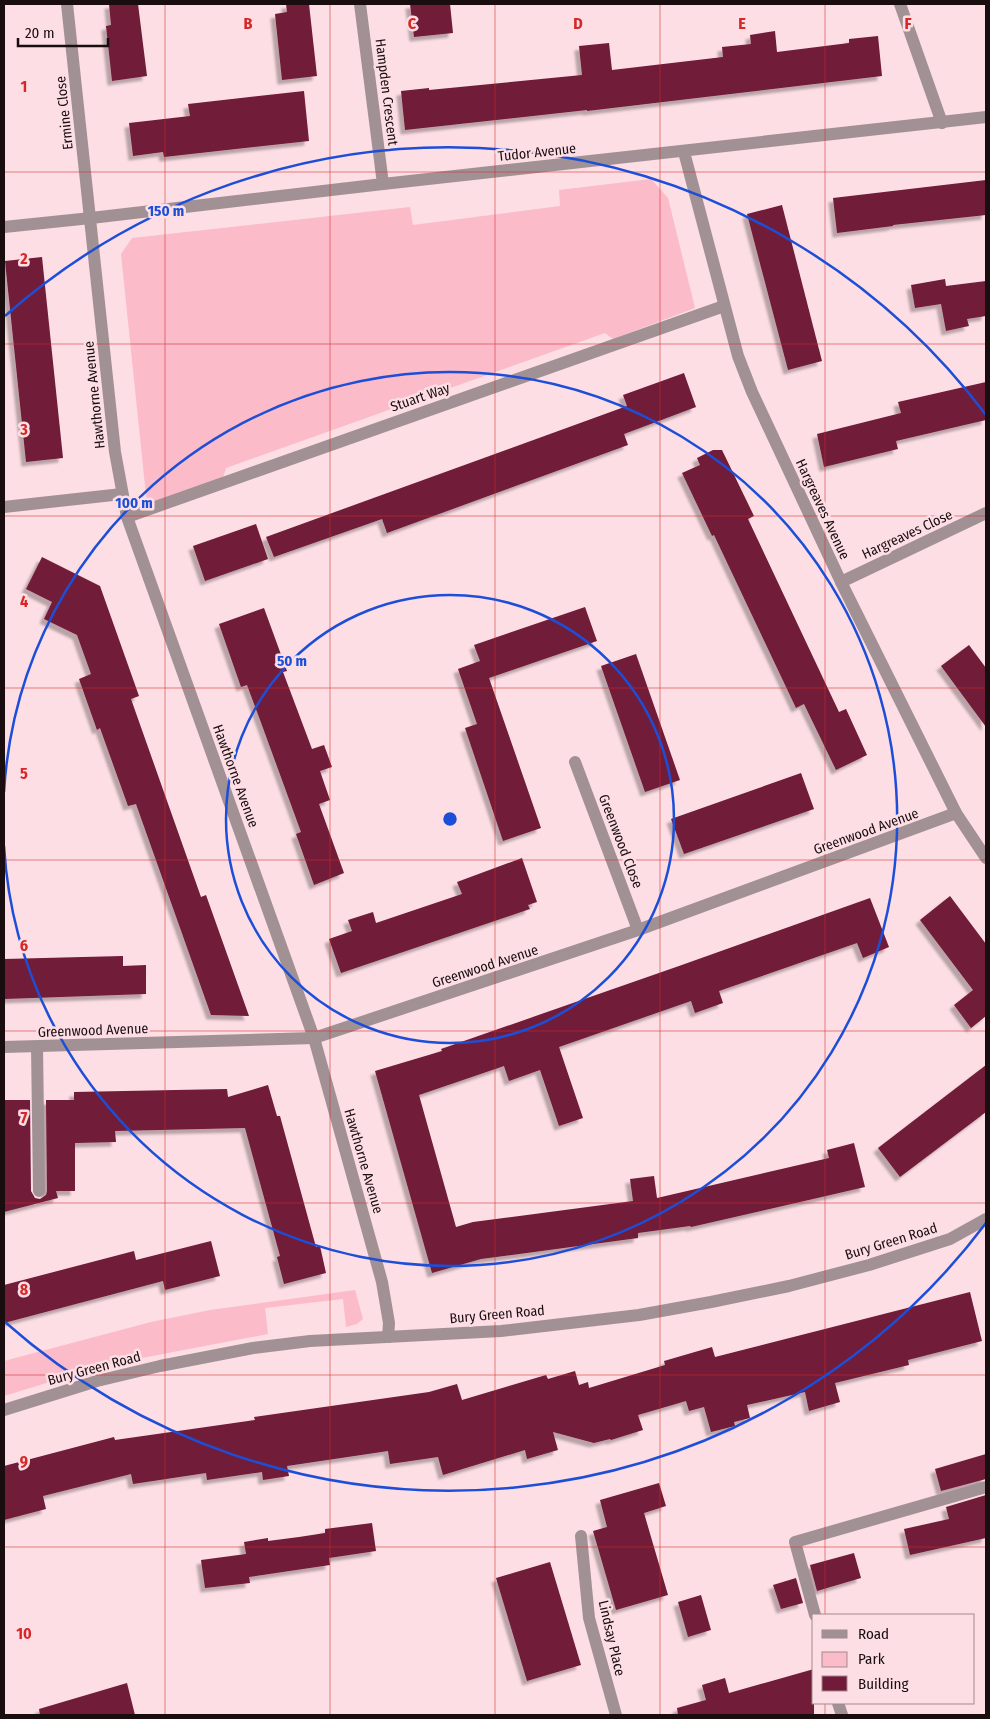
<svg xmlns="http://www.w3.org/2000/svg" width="990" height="1719" font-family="'Fira Sans Condensed',sans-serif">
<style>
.green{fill:#fbbbc9}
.building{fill:#711a39;filter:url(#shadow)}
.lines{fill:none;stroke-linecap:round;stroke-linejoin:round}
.service{stroke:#a19195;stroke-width:12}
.minor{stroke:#a19195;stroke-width:12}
.grid{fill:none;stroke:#d62828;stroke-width:1;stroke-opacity:0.55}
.ring{fill:none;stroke:#1d4ed8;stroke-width:2.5}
.labels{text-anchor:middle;stroke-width:5;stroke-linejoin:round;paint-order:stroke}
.street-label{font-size:14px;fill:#190d10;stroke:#fcdee4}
.grid-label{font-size:16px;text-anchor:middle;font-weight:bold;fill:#d62828;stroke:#fcdee4;stroke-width:5;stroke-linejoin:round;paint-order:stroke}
.centre{fill:#1d4ed8;stroke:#fcdee4;stroke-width:2.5}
.ring-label{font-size:15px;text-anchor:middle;font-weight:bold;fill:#1d4ed8;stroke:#fcdee4;stroke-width:5;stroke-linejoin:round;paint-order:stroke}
</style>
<defs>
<filter id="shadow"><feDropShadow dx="-4.5" dy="4.5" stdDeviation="1" flood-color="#0004"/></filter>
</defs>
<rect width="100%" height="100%" fill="#fcdee4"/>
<g class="green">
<path d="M 651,179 L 668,198 L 695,308 L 613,339 L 605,333 L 226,468 L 223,478 L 147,505 L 121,254 L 132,238 L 410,207 L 413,225 L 560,206 L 559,190 Z"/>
<path d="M 355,1290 L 363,1319 L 357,1324 L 346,1327 L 343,1299 L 265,1308 L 268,1334 L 105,1365 L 4,1396 L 4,1361 L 151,1322 L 210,1310 Z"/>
</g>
<g class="building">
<path d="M 109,4 L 138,4 L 147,76 L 112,81 L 106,26 L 111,25 Z"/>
<path d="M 286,4 L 309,4 L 317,76 L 282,80 L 275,14 L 287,12 Z"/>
<path d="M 410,4 L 450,4 L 453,33 L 414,37 Z"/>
<path d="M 775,31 L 777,52 L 849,43 L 849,39 L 878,36 L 882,76 L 587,111 L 587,110 L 405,130 L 401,91 L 429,88 L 429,90 L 582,75 L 579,46 L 609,43 L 612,70 L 723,57 L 722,47 L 751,44 L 750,35 Z"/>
<path d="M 304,91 L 309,141 L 164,157 L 163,152 L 133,156 L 129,123 L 190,116 L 188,104 Z"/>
<path d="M 986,180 L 986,215 L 893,225 L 893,226 L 837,233 L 833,198 Z"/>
<path d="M 782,205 L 822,361 L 788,370 L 747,214 Z"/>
<path d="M 42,257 L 63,458 L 26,462 L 5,261 Z"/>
<path d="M 945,279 L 946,286 L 986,281 L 986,316 L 967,319 L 969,326 L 946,331 L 941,304 L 915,308 L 911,285 Z"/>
<path d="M 684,373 L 696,407 L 624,434 L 628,445 L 387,533 L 382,519 L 274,557 L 266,537 L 627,406 L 623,395 Z"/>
<path d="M 986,382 L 986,420 L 896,441 L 898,449 L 824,467 L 817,434 L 901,413 L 898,402 Z"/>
<path d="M 713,450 L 722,450 L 754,516 L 748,519 L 839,712 L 846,709 L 867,755 L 836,770 L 804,704 L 796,708 L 714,535 L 712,536 L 682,473 L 700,465 L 697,458 Z"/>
<path d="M 256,524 L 268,559 L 205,581 L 193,546 Z"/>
<path d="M 42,557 L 100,586 L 139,696 L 131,699 L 201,897 L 206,895 L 249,1016 L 211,1015 L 136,804 L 128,806 L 100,728 L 97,730 L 79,679 L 91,674 L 77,635 L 44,619 L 52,602 L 26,589 Z"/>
<path d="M 585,607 L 597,641 L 489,678 L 541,828 L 503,841 L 465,728 L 477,724 L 458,669 L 480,661 L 474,645 Z"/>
<path d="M 264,608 L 287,671 L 283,672 L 312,749 L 324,745 L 332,767 L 320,771 L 330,800 L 319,804 L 344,873 L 314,885 L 296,834 L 301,832 L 263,728 L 247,685 L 241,687 L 219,624 Z"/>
<path d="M 969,645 L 986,668 L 986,727 L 941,666 Z"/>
<path d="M 636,654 L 680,780 L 645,792 L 601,666 Z"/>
<path d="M 801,773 L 814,809 L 684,854 L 671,819 Z"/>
<path d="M 522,858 L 537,902 L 528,905 L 530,909 L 341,973 L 329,939 L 352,931 L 348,920 L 373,912 L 376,923 L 462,894 L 457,882 Z"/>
<path d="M 950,896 L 986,944 L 986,1016 L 971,1028 L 954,1005 L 973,990 L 920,920 Z"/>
<path d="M 870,898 L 889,947 L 863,958 L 857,943 L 719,991 L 723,1003 L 695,1013 L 691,1001 L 559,1047 L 583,1118 L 559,1126 L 540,1070 L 509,1081 L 504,1066 L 419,1095 L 456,1227 L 473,1222 L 633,1201 L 630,1179 L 654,1176 L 657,1198 L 829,1158 L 827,1150 L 854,1143 L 865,1187 L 691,1227 L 690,1226 L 638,1233 L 638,1238 L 481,1259 L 432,1273 L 375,1071 L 442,1051 L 441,1049 L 679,966 Z"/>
<path d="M 123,956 L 123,966 L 146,965 L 146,994 L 4,999 L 4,959 Z"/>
<path d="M 986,1065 L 986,1112 L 900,1177 L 878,1148 Z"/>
<path d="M 268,1085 L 277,1116 L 280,1116 L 316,1247 L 320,1246 L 326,1273 L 284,1284 L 277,1257 L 280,1256 L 245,1128 L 115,1131 L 116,1142 L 75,1143 L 75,1191 L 56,1191 L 58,1198 L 4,1212 L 4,1100 L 30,1100 L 31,1191 L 35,1198 L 40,1199 L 46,1195 L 47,1191 L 46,1100 L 74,1100 L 74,1092 L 227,1089 L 228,1097 Z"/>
<path d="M 211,1241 L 220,1276 L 165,1290 L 163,1281 L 4,1323 L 4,1285 L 134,1251 L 136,1260 Z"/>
<path d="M 970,1292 L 982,1341 L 908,1360 L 909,1365 L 835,1383 L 840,1402 L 809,1411 L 805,1392 L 747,1405 L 750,1418 L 734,1422 L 735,1426 L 711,1432 L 704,1407 L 689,1411 L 686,1401 L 638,1415 L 643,1430 L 611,1440 L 610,1439 L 594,1443 L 553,1432 L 558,1450 L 527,1459 L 525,1450 L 443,1475 L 438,1457 L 390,1464 L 388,1451 L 287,1466 L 289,1476 L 263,1480 L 262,1472 L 207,1480 L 206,1473 L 133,1484 L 131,1474 L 43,1496 L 46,1509 L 4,1520 L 4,1466 L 114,1437 L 115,1440 L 255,1420 L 254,1417 L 429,1392 L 457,1384 L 462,1400 L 546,1375 L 548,1379 L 575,1371 L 579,1385 L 588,1382 L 589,1388 L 665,1365 L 664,1361 L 712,1347 L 715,1357 Z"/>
<path d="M 986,1454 L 986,1479 L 941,1491 L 935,1469 Z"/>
<path d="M 659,1483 L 666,1506 L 644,1513 L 668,1595 L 616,1610 L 593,1531 L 607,1527 L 600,1500 Z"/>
<path d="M 986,1495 L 986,1538 L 910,1555 L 904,1529 L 949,1519 L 946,1507 Z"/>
<path d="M 372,1523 L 376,1551 L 329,1558 L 330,1565 L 249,1577 L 250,1583 L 205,1588 L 201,1560 L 246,1554 L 244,1542 L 268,1538 L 268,1541 L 299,1537 L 325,1533 L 325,1529 Z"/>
<path d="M 854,1553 L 861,1578 L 817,1591 L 810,1565 Z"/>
<path d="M 550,1562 L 581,1665 L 527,1681 L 496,1578 Z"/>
<path d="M 796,1578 L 803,1603 L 781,1609 L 773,1585 Z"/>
<path d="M 701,1595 L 711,1630 L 688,1637 L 678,1602 Z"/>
<path d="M 814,1669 L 814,1715 L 678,1715 L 677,1708 L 706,1700 L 702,1685 L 725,1678 L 729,1693 Z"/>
<path d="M 127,1683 L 135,1715 L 40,1715 L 39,1709 Z"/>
</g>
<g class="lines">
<g class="service">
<path d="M 37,1047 L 39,1191"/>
<path d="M 815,1615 L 795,1542 L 986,1487"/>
<path d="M 838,1703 L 842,1715"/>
</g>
<g class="minor">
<path d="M 67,4 L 115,452 L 127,517 L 314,1038 L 382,1282 L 389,1323 L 388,1337"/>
<path d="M 360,4 L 383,184"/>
<path d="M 900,4 L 942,123"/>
<path d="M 684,152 L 738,356 L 752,392 L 841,582 L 956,813 L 986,858"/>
<path d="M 4,227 L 91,218 L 383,184 L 986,117"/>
<path d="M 4,507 L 122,494"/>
<path d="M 127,517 L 724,306"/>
<path d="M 841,582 L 986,513"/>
<path d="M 575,762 L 638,930"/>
<path d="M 4,1047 L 314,1038 L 638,930 L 956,813"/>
<path d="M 4,1410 L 97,1381 L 160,1366 L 253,1348 L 310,1341 L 501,1331 L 639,1315 L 711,1302 L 789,1286 L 869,1265 L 950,1239 L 986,1219"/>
<path d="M 581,1536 L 589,1618 L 616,1715"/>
</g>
</g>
<path class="grid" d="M 165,4 L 165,1715M 330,4 L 330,1715M 495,4 L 495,1715M 660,4 L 660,1715M 825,4 L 825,1615M 4,172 L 986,172M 4,344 L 986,344M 4,516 L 986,516M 4,688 L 986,688M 4,860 L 986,860M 4,1031 L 986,1031M 4,1203 L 986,1203M 4,1375 L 986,1375M 4,1547 L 986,1547M 825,1703 L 825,1715"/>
<g class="ring">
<circle cx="450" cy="819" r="224"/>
<path d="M4 792A447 447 0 1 1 4 846"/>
<path d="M986 1223A671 671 0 0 1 5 1322M5 316A671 671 0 0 1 986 415"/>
</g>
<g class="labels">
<g class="street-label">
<text transform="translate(387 92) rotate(83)" y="5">Hampden Crescent</text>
<text transform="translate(64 113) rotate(-96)" y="5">Ermine Close</text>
<text transform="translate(537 152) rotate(-6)" y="5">Tudor Avenue</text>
<text transform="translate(94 395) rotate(-96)" y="5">Hawthorne Avenue</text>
<text transform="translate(420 397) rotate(-19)" y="5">Stuart Way</text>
<text transform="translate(823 509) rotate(65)" y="5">Hargreaves Avenue</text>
<text transform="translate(907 534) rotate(-25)" y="5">Hargreaves Close</text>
<text transform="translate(236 776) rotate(70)" y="5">Hawthorne Avenue</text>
<text transform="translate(866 831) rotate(-20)" y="5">Greenwood Avenue</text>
<text transform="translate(621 841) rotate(69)" y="5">Greenwood Close</text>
<text transform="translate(485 966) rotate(-18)" y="5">Greenwood Avenue</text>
<text transform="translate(93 1030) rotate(-2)" y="5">Greenwood Avenue</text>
<text transform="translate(364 1161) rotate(74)" y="5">Hawthorne Avenue</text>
<text transform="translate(891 1241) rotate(-17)" y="5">Bury Green Road</text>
<text transform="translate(497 1314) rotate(-5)" y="5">Bury Green Road</text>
<text transform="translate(94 1368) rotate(-15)" y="5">Bury Green Road</text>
<text transform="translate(612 1638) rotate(77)" y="5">Lindsay Place</text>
</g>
</g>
<g class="grid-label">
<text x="248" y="29">B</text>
<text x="412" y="29">C</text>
<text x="578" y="29">D</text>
<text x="742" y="29">E</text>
<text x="908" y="29">F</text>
<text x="24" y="92">1</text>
<text x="24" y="264">2</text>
<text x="24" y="435">3</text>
<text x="24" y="607">4</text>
<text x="24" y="779">5</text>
<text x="24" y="951">6</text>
<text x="24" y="1123">7</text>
<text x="24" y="1295">8</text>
<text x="24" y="1467">9</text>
<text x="24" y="1639">10</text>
</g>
<circle cx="450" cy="819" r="8" class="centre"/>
<g class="ring-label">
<text x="166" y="216">150 m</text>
<text x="134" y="508">100 m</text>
<text x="292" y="666">50 m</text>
</g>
<rect width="990" height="1719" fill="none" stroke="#190d10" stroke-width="10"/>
<rect x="812" y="1614" width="162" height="90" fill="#fcdee4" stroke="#a18a8f"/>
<rect x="822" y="1630" width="25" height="8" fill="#a19195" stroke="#a18a8f"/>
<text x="858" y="1639" font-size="15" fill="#190d10">Road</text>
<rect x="822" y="1652" width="25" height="15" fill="#fbbbc9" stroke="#a18a8f"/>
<text x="858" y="1664" font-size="15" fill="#190d10">Park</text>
<rect x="822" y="1676" width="25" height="15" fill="#711a39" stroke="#a18a8f"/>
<text x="858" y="1689" font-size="15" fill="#190d10">Building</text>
<path d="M18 38v8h90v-8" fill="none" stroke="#190d10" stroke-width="2.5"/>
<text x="25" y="38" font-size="15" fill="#190d10" stroke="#fcdee4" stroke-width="4" paint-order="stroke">20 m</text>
</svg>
